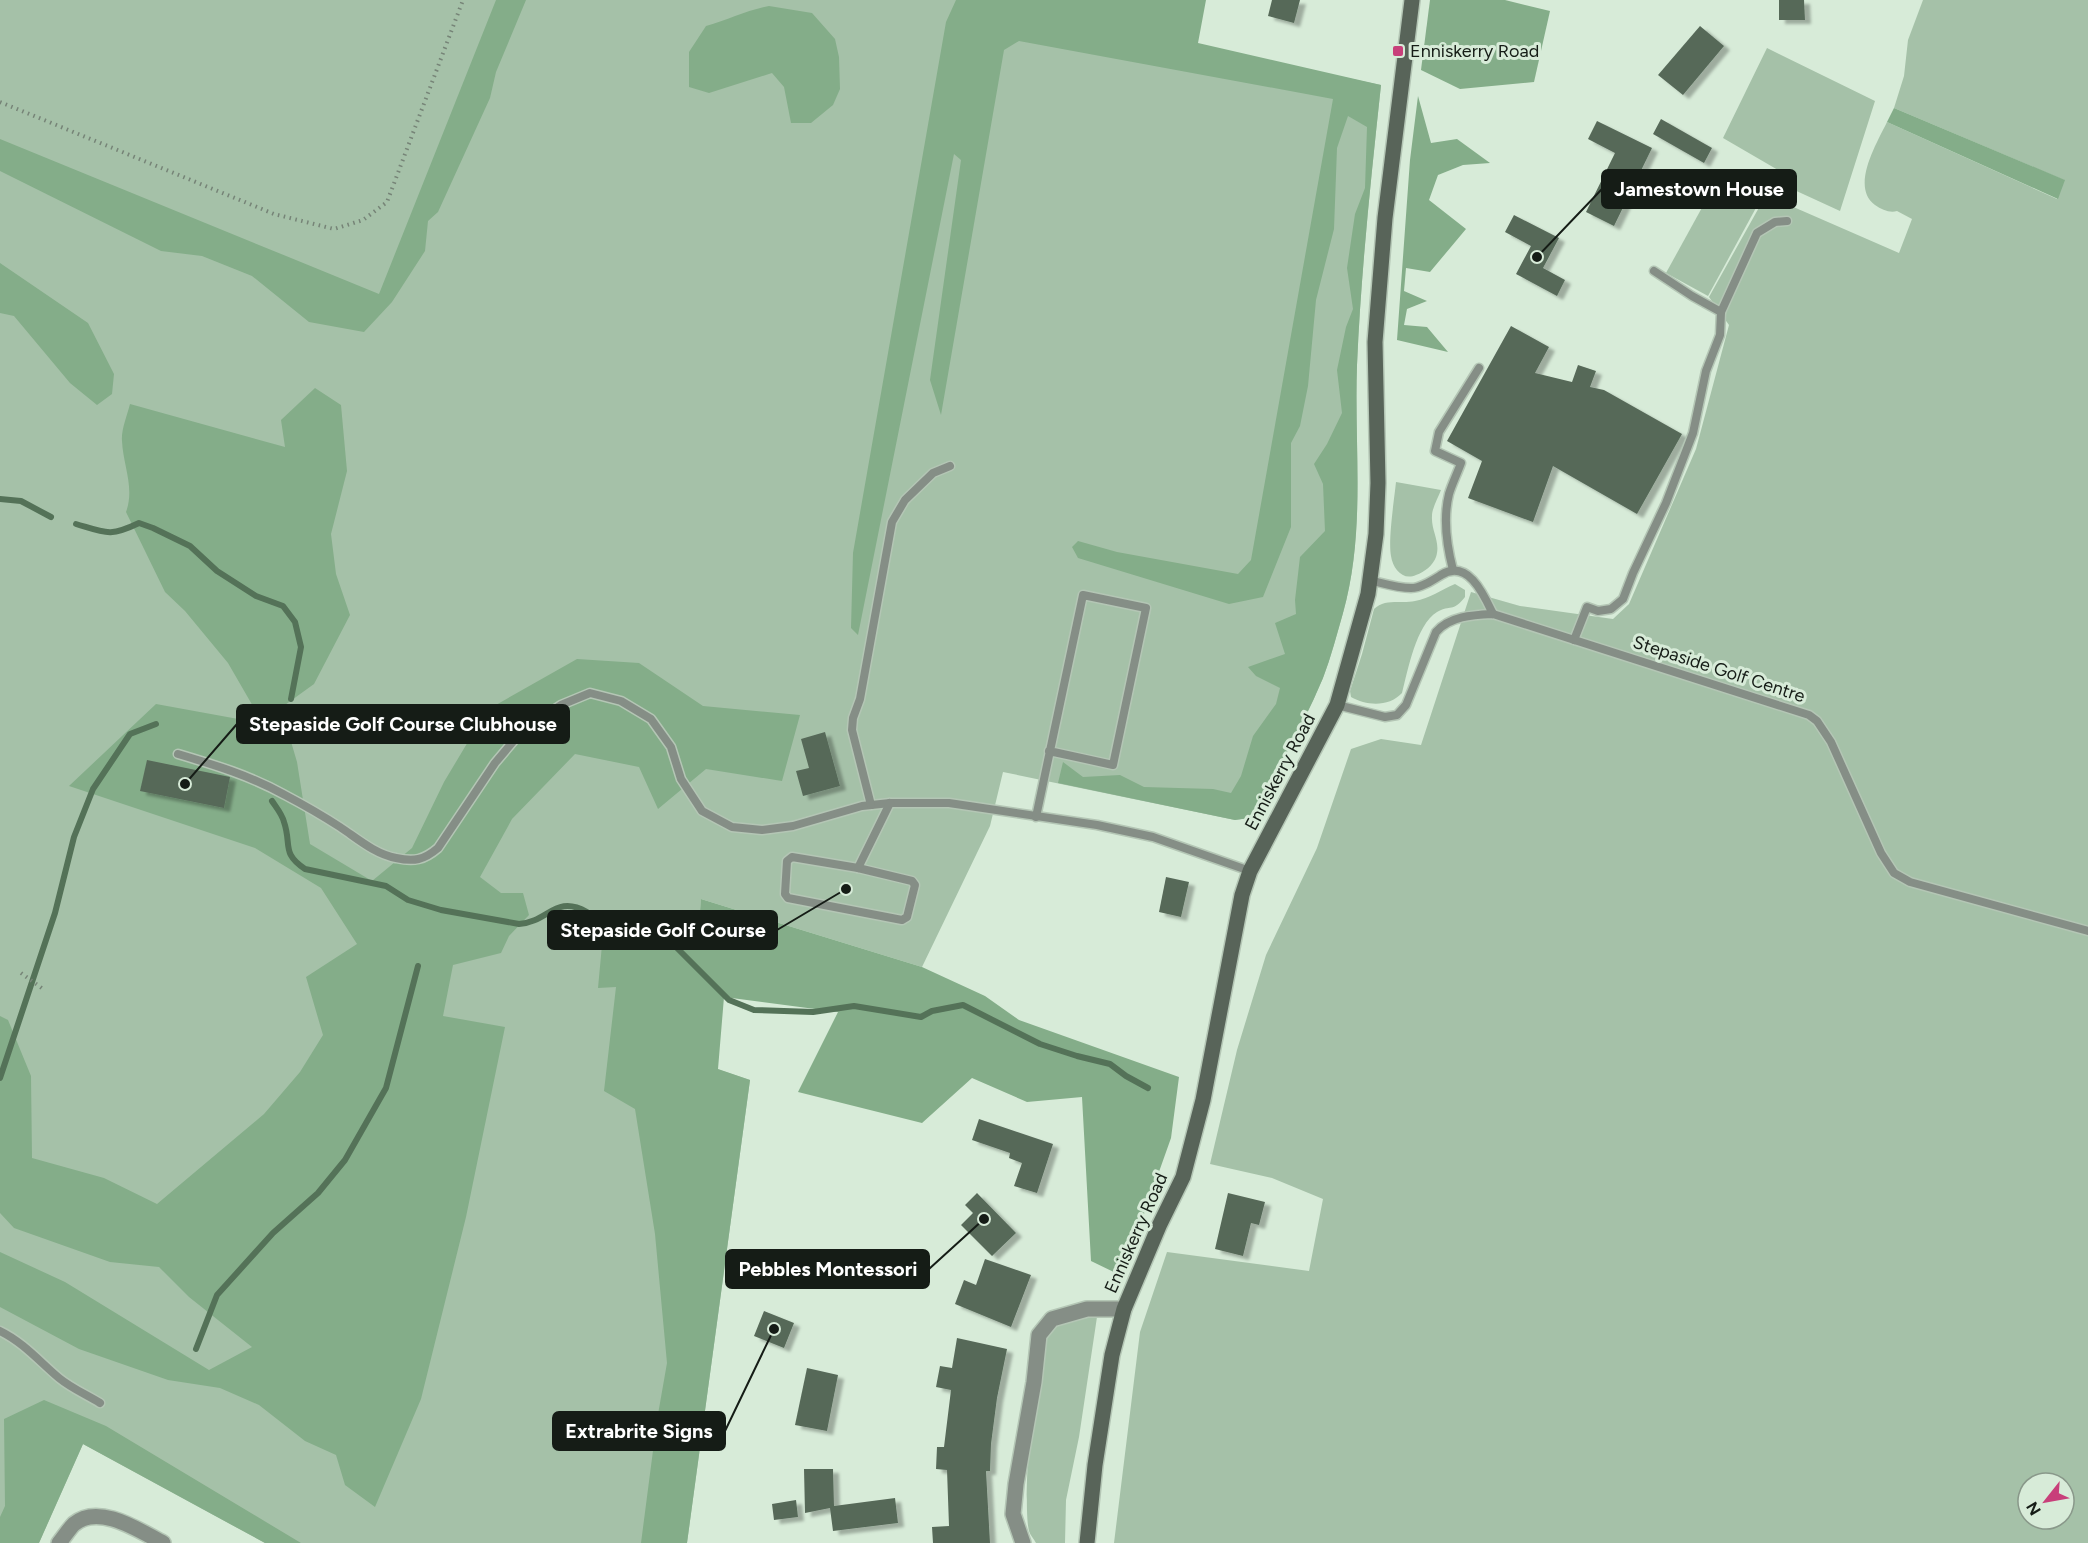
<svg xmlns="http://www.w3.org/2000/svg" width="2088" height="1543" font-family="Figtree,sans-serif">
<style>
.green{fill:#a5c1a8;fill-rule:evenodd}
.forest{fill:#84ad89}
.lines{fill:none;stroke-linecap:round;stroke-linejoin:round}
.stream{stroke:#547258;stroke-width:6}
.building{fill:#576959;filter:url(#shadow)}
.service-casing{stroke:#b4c6b5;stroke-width:11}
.minor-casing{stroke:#b4c6b5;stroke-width:18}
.secondary-casing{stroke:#b4c6b5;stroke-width:18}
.path{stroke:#768477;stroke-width:4;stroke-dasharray:1.5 4.5;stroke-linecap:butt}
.service{stroke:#858e86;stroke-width:8}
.minor{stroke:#858e86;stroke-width:15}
.secondary{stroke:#586459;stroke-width:15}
.poi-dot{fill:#c83f7a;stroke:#d7ebd8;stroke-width:2}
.labels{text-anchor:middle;stroke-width:6;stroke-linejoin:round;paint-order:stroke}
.poi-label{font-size:18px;fill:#151c16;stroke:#d7ebd8;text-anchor:start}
.street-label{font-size:18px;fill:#151c16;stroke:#d7ebd8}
.leader{fill:none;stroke:#151c16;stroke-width:2}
.callout-dot{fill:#151c16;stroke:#d7ebd8;stroke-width:2}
.callout{fill:#151c16;stroke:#151c16;stroke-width:2}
.callout-label{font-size:20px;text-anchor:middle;font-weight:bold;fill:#fff}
</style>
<defs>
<filter id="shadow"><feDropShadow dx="6" dy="4" stdDeviation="1.5" flood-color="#0004"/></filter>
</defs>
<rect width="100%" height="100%" fill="#d7ebd8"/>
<g class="green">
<path d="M 0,0 L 977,0 L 1381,85 C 1371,178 1361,271 1357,365 C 1354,448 1366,531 1343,613 C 1337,634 1331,657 1323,678 C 1303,726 1276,773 1249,818 L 1235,820 L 1003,772 L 990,826 L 922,967 L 701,899 L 693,1061 L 750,1080 L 687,1543 L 265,1543 L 83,1444 L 39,1543 L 0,1543 Z"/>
<path d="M 1923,0 L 2088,0 L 2088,1543 L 1114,1543 L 1140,1332 L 1167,1252 L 1309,1271 L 1323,1199 L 1272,1178 L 1210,1164 L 1237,1050 L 1266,955 L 1317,848 L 1351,749 L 1381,739 L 1421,745 L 1471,592 L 1520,606 L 1613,619 L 1629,604 L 1696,449 L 1729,325 L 1709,297 L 1766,195 L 1899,253 L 1912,219 L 1897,211 C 1890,213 1882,210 1875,205 C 1850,187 1877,143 1887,122 L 2057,199 L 2064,180 L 1894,108 L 1904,76 L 1908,40 ZM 2028,1483 L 2064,1483 L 2064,1519 L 2028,1519 Z"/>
<path d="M 1767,48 L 1875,101 L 1840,211 L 1775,181 L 1778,170 L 1723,138 Z"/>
<path d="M 1715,184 L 1757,206 L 1708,296 L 1666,273 Z"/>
<path d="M 1396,482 L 1441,490 C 1438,498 1432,508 1432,516 C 1431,531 1441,542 1436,557 C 1433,565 1425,572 1416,575 C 1403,581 1393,569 1391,556 C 1388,540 1394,501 1396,482 Z"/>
<path d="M 1455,584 L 1465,590 L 1465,597 C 1452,613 1451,604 1437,612 C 1416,625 1408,670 1402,693 C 1389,707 1367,706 1351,697 L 1350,691 L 1362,654 L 1374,609 C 1385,598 1402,604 1415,601 C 1430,598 1441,590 1455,584 Z"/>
<path d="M 1097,1317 L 1079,1437 L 1066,1500 L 1065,1543 L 1036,1543 C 1034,1539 1030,1535 1029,1531 C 1022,1503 1033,1351 1051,1331 C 1063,1318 1080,1319 1097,1317 Z"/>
</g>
<g class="forest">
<path d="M 496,0 L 526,0 L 496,72 L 490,98 L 438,212 L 428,221 L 425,251 L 392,302 L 364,332 L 309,322 L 252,276 L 202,256 L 161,251 L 0,171 L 0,139 L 379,294 Z"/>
<path d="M 956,0 L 1206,0 L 1198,43 L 1381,85 C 1371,178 1361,271 1357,365 C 1354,448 1366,531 1343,613 C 1337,634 1331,657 1323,678 C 1303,726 1276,773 1249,818 L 1235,820 L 1058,783 L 1063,762 L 1083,777 L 1120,775 L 1144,787 L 1213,789 L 1231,793 L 1241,776 L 1253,736 L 1276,704 L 1280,688 L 1256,676 L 1248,667 L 1285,654 L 1275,623 L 1296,614 L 1295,600 L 1300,557 L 1325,531 L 1323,484 L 1314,464 L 1327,444 L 1342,413 L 1337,370 L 1346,327 L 1353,309 L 1347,268 L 1355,214 L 1365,188 L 1367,127 L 1348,116 L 1337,148 L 1334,229 L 1316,300 L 1308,386 L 1300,426 L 1291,443 L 1291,527 L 1263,597 L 1229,604 L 1078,558 L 1072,547 L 1078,541 L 1117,552 L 1238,574 L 1251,560 L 1333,99 L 1019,41 L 1004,50 L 941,415 L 930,380 L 961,160 L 954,154 L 858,635 L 851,628 L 853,553 L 946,22 Z"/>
<path d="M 1430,0 L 1505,0 L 1550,11 L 1534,82 L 1460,89 L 1421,70 Z"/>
<path d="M 769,6 L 812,13 L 835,39 L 839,57 L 840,89 L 833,105 L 811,123 L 791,123 L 784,87 L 772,73 L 709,93 L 689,87 L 689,52 L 706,26 C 728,20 747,10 769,6 Z"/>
<path d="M 1418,96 L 1431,143 L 1457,139 L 1490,163 L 1463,165 L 1438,175 L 1429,200 L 1466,229 L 1430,272 L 1406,268 L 1404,291 L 1427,301 L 1407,309 L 1404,325 L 1427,327 L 1448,352 L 1397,340 L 1410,160 Z"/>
<path d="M 1894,108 L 2065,180 L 2058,199 L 1887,122 Z"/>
<path d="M 0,263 L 88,323 L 114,374 L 112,394 L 97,405 L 70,383 L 14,316 L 0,313 Z"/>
<path d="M 315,388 L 341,405 L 347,471 L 331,534 L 336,574 L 350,615 L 314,684 L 278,710 L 254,708 L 228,663 L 185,611 L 165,592 L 126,512 C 135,488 123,465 122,441 C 121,430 127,416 130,404 L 285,447 L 281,420 Z"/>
<path d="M 577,659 L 639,663 L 703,706 L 800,715 L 782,781 L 706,769 L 658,809 L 639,767 L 575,754 L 512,819 L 480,877 L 501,893 L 523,893 L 529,915 L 509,936 L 501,953 L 453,965 L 443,1016 L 505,1027 L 466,1217 L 421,1399 L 375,1507 L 345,1485 L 336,1455 L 305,1441 L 259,1405 L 220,1388 L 168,1380 L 79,1349 L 0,1307 L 0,1252 L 65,1282 L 209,1370 L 252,1347 L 189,1297 L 159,1267 L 110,1262 L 14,1228 L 0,1213 L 0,1016 L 8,1020 L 31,1076 L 32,1158 L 104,1178 L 157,1204 L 264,1114 L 300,1072 L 323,1035 L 306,977 L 357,944 L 321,888 L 255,848 L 69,786 L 156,704 L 287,728 L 297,762 L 310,844 L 372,881 L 412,848 L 444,782 L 487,710 Z"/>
<path d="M 701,899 L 922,967 L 985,996 L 1019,1020 L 1179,1077 L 1171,1138 L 1122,1276 L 1091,1261 L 1082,1097 L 1027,1102 L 972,1078 L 922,1123 L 798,1092 L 838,1012 L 724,997 L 718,1069 L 750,1080 L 687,1543 L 641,1543 L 657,1420 L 667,1363 L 655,1234 L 635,1109 L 604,1091 L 616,987 L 598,988 L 602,945 L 593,937 L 610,918 L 699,924 Z"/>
<path d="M 44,1400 L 106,1426 L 301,1543 L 265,1543 L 83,1444 L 39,1543 L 0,1543 L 0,1517 L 5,1506 L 4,1419 Z"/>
</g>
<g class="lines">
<g class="stream">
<path d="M 0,499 L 21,501 L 51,517"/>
<path d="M 76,524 C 106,533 110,537 139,523 L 153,528 L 190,546 L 217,571 L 256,596 L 283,606 L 295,622 L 301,647 L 291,699"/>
<path d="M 272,801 C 276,807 282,814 284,822 C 292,845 281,853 305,869 L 386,886 L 408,900 L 441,910 L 519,924 C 549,922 555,894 587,912"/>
<path d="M 600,923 L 623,934 L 676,947 L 729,1000 L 754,1010 L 813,1012 L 854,1006 L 921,1017 L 932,1011 L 963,1005 L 1040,1044 L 1077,1056 L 1110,1064 L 1126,1076 L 1148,1088"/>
<path d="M 0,1078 L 55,913 L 74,837 L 93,789 L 130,734 L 156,724"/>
<path d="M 196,1349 L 217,1295 L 273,1233 L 318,1193 L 345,1160 L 386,1088 L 418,966"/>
</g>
</g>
<g class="building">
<path d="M 1272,0 L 1300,0 L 1294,23 L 1268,16 Z"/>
<path d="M 1779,0 L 1804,0 L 1805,20 L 1779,20 Z"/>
<path d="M 1700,26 L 1724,46 L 1683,95 L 1658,75 Z"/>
<path d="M 1661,119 L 1712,148 L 1704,163 L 1653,134 Z"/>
<path d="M 1597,121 L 1652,148 L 1614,226 L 1586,212 L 1615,153 L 1588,139 Z"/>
<path d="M 1514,215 L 1559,238 L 1543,268 L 1565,280 L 1557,296 L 1516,274 L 1531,246 L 1505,232 Z"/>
<path d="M 1511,326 L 1549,347 L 1535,373 L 1572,382 L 1578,365 L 1596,371 L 1590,387 L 1604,390 L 1682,434 L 1637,514 L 1553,466 L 1533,522 L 1468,498 L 1482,461 L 1447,441 Z"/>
<path d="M 825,732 L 840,786 L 803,796 L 796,771 L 809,768 L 801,739 Z"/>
<path d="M 147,760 L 230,777 L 224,808 L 140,791 Z"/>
<path d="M 1166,877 L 1189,882 L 1181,917 L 1159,912 Z"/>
<path d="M 979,1119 L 1053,1144 L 1037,1193 L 1014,1186 L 1022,1163 L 1009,1158 L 1010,1153 L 972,1140 Z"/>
<path d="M 977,1193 L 1016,1233 L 992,1256 L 961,1225 L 973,1213 L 965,1205 Z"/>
<path d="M 1228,1193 L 1265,1202 L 1259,1225 L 1251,1223 L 1243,1256 L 1215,1249 Z"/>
<path d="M 985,1259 L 1031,1275 L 1011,1327 L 955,1304 L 964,1280 L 976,1285 Z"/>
<path d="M 764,1311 L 794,1323 L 784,1348 L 754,1336 Z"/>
<path d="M 957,1338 L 1007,1349 L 997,1398 L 991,1444 L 990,1471 L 986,1471 L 990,1543 L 933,1543 L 932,1527 L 949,1526 L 947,1470 L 936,1469 L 937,1447 L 944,1447 L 951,1390 L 936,1387 L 940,1366 L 952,1368 Z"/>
<path d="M 807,1368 L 838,1375 L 827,1431 L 795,1425 Z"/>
<path d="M 804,1469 L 833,1469 L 834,1506 L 895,1498 L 898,1523 L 833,1531 L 830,1508 L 805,1513 Z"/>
<path d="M 796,1500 L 798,1517 L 774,1520 L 772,1504 Z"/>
</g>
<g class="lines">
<g class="service-casing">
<g id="service">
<path d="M 1721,312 L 1757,233 L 1775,222 L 1787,221"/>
<path d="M 1453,570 C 1447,547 1443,518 1449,494 C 1452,484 1457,474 1461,463 L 1435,451 L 1439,432 L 1479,368"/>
<path d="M 1369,580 C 1382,583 1398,588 1411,588 C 1421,588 1433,580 1441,575 C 1468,558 1484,595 1493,614"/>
<path d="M 1574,640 L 1587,607 L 1598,611 L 1611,609 L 1623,599 L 1633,573 L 1666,503 L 1693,433 L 1706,371 L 1720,335 L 1721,312 L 1692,296 L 1654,271"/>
<path d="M 1337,705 L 1385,717 L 1397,715 L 1406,705 L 1436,632 C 1450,616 1473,615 1493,614 L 1809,715 L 1817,721 L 1831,742 L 1881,853 L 1894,873 L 1910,882 L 2088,931"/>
<path d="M 178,754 C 215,765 251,776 285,795 C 304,805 323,816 340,827 C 358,839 375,854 396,858 C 414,862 424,860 438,848 L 495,763 L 522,731 L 561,705 L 590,693 L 621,701 L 651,719 L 671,747 L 681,779 L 702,811 L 732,827 L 762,830 L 793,826 L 862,806 L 890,803 L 949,803 L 1097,825 L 1153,837 L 1250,871"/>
<path d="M 871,805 L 852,730 L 853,718 L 860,699 L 892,522 L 905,500 L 933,473 L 950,466"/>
<path d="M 1036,817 L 1083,595 L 1146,608 L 1113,765 L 1049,751"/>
<path d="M 792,857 L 858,868 L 912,881 L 915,885 L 907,917 L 902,920 L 788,898 L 785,894 L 787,861 Z"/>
<path d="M 858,868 L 890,803"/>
<path d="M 0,1331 C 23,1342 40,1362 59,1378 C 71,1388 87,1395 100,1403"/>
</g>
</g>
<g class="minor-casing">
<g id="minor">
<path d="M 59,1543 C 64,1537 69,1529 74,1524 C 99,1503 140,1531 163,1543"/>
<path d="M 1023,1543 L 1013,1514 L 1016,1484 L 1034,1382 L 1039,1335 L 1052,1319 L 1087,1309 L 1124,1309"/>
</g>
</g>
<g class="secondary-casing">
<path id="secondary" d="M 1087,1543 L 1095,1465 L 1112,1355 L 1124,1309 L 1159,1226 L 1183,1177 L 1203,1100 L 1242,895 L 1250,871 L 1337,705 L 1368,594 L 1376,534 L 1378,483 L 1375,342 L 1385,218 L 1412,0"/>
</g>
<g class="path">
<path d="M 0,102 L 274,214 L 334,229 L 363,220 L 387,202 L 463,0"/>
<path d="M 21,973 L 43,989"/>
</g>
<use href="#service" class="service"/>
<use href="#minor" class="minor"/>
<use href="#secondary" class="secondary"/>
</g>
<rect class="poi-dot" x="1392" y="45" width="12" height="12" rx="3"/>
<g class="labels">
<g class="poi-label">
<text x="1410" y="57">Enniskerry Road</text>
</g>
<g class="street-label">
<text transform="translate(1719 669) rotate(18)" y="6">Stepaside Golf Centre</text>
<text transform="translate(1280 772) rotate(-62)" y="6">Enniskerry Road</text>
<text transform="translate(1136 1233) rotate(-66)" y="6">Enniskerry Road</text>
</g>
</g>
<path class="leader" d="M1537 257L1602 189M185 784L237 724M846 889L777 930M984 1219L929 1269M774 1329L725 1431"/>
<g class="callout-dot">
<circle cx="1537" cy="257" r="6"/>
<circle cx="185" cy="784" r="6"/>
<circle cx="846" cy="889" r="6"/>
<circle cx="984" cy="1219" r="6"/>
<circle cx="774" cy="1329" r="6"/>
</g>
<g class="callout">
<rect x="1602" y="170" width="194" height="38" rx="6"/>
<rect x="237" y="705" width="332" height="38" rx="6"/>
<rect x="548" y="911" width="229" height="38" rx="6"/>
<rect x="726" y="1250" width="203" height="38" rx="6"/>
<rect x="553" y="1412" width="172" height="38" rx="6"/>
</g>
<g class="callout-label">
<text x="1699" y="196">Jamestown House</text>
<text x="403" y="731">Stepaside Golf Course Clubhouse</text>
<text x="663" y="937">Stepaside Golf Course</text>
<text x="828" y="1276">Pebbles Montessori</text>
<text x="639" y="1438">Extrabrite Signs</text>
</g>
<g transform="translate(2046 1501) rotate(239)"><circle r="28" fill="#d7ebd8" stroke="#89988a" stroke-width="1.5"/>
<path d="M0-4.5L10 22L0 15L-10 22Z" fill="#c83f7a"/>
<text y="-9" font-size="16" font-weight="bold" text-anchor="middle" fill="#151c16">N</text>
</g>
</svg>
